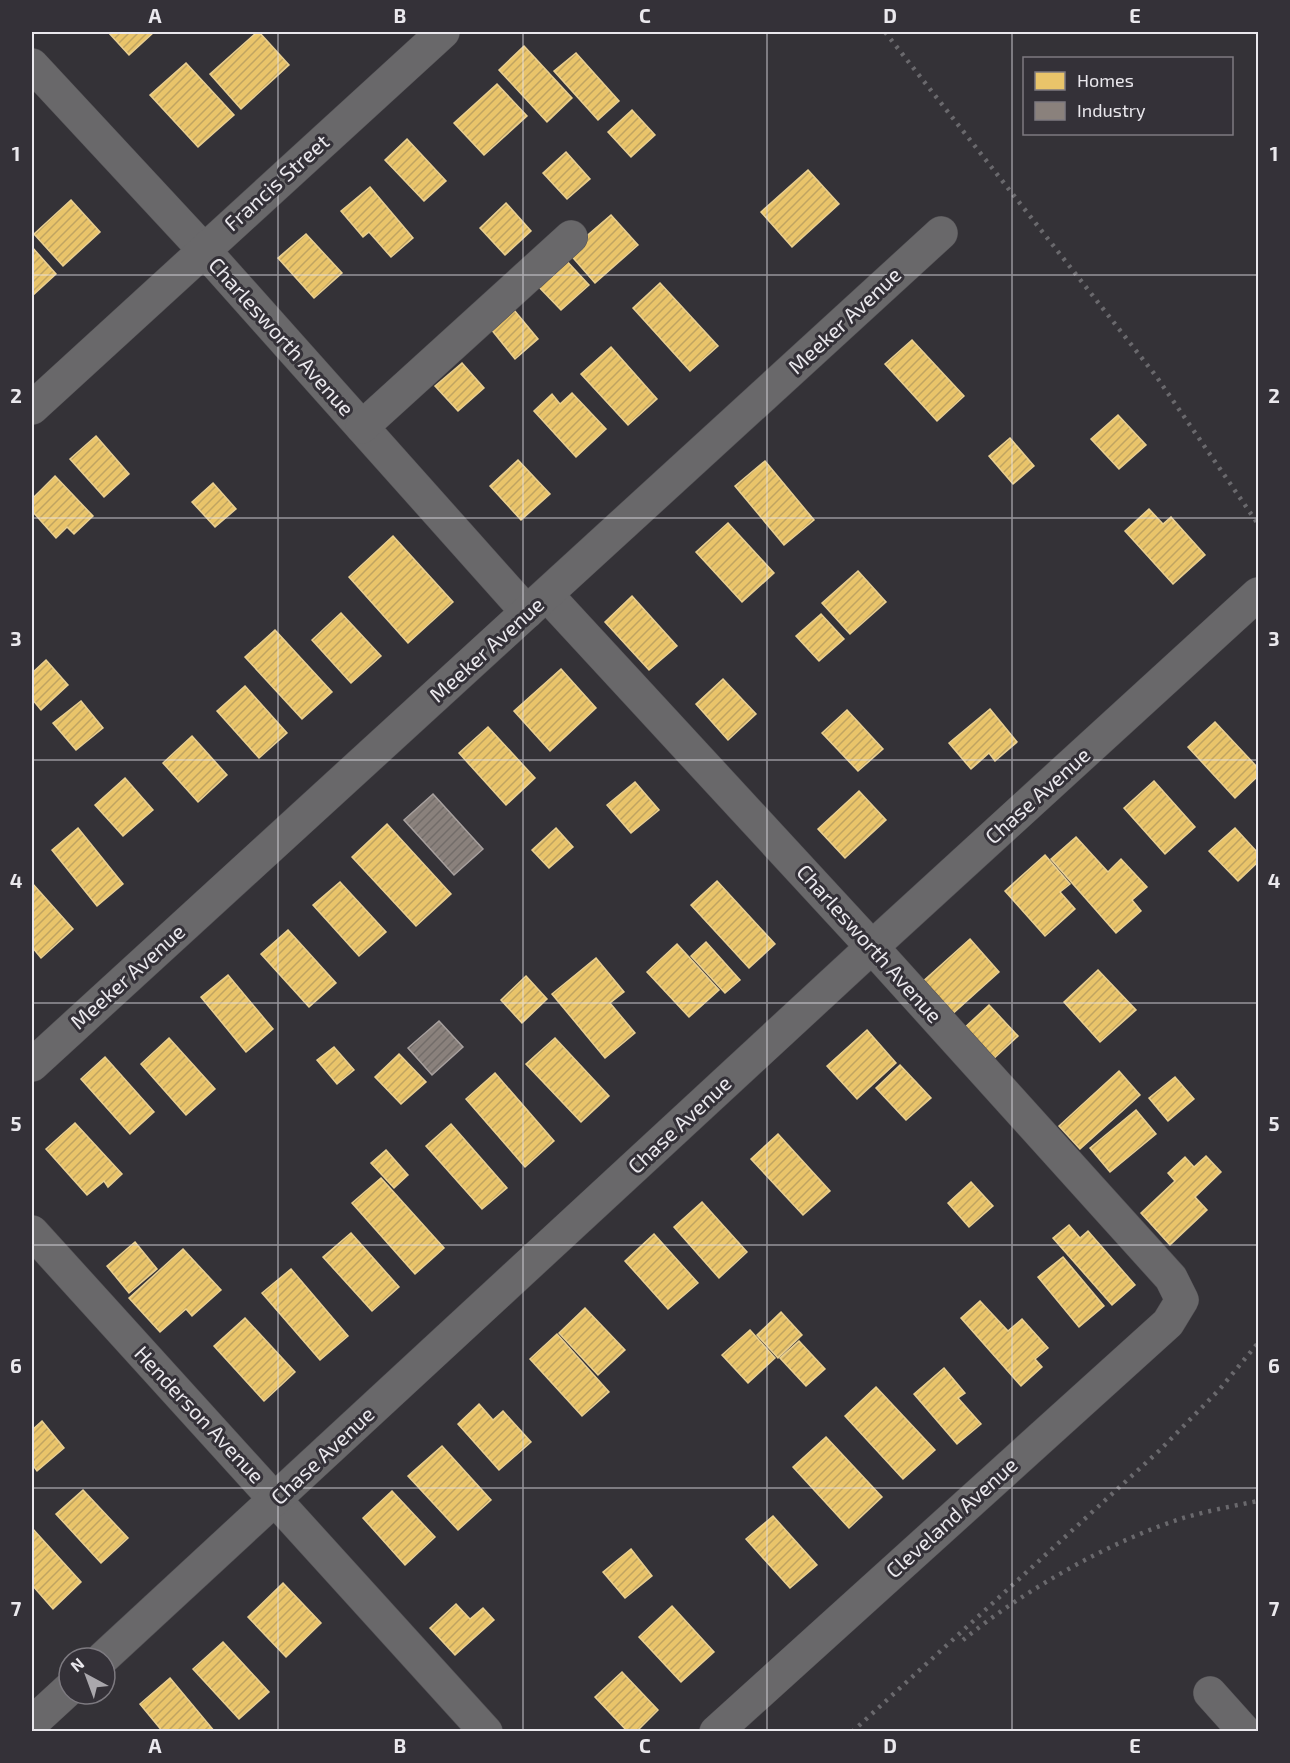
<svg xmlns="http://www.w3.org/2000/svg" width="1290" height="1763" font-family="'Exo 2',sans-serif">
<style>
.homes{fill:url(#homes-hatch);stroke:#e9cf91;stroke-width:1.5}
.industry{fill:url(#industry-hatch);stroke:#a7a09e;stroke-width:1.5}
.lines{fill:none;stroke-linecap:round;stroke-linejoin:round}
.minor-casing{stroke:#525054;stroke-width:34}
.minor{stroke:#69686a;stroke-width:33}
.rail{stroke:#6a696d;stroke-width:4.5;stroke-dasharray:3 6;stroke-linecap:butt}
.grid{fill:none;stroke:#eae8ed;stroke-width:1.5;stroke-opacity:0.55}
.labels{text-anchor:middle;stroke-width:6;stroke-linejoin:round;paint-order:stroke}
.street-label{font-size:21px;fill:#eae8ed;stroke:#343138}
.neatline{fill:none;stroke:#eae8ed;stroke-width:2}
.grid-label{font-size:20px;text-anchor:middle;font-weight:bold;fill:#eae8ed}
</style>
<defs>
<pattern id="homes-hatch" width="6" height="6" patternUnits="userSpaceOnUse" patternTransform="scale(1.5)"><rect width="6" height="6" fill="#e9c46a"/><path d="M-1 1l2-2M0 6l6-6M5 7l2-2" fill="none" stroke="#c0a461"/></pattern>
<pattern id="industry-hatch" width="6" height="6" patternUnits="userSpaceOnUse" patternTransform="scale(1.5)"><rect width="6" height="6" fill="#8a817c"/><path d="M-1 1l2-2M0 6l6-6M5 7l2-2" fill="none" stroke="#726c69"/></pattern>
</defs>
<rect width="100%" height="100%" fill="#343237"/>
<g class="homes">
<path d="M 108,32 L 154,32 L 129,55 Z"/>
<path d="M 257,32 L 259,32 L 289,65 L 241,109 L 210,74 Z"/>
<path d="M 524,46 L 572,98 L 547,122 L 499,70 Z"/>
<path d="M 576,53 L 619,101 L 598,120 L 554,71 Z"/>
<path d="M 186,63 L 234,115 L 198,147 L 150,95 Z"/>
<path d="M 497,84 L 527,116 L 484,155 L 454,123 Z"/>
<path d="M 632,110 L 655,135 L 631,157 L 608,132 Z"/>
<path d="M 407,139 L 446,181 L 424,201 L 385,160 Z"/>
<path d="M 566,152 L 590,179 L 567,199 L 543,173 Z"/>
<path d="M 808,170 L 839,204 L 792,247 L 761,212 Z"/>
<path d="M 370,187 L 413,238 L 391,257 L 369,232 L 363,237 L 341,211 Z"/>
<path d="M 71,200 L 100,232 L 63,266 L 34,234 Z"/>
<path d="M 506,203 L 531,231 L 505,255 L 480,228 Z"/>
<path d="M 611,215 L 638,245 L 595,283 L 568,252 Z"/>
<path d="M 306,234 L 342,273 L 314,298 L 278,258 Z"/>
<path d="M 32,247 L 56,274 L 32,296 Z"/>
<path d="M 563,257 L 589,285 L 561,310 L 535,283 Z"/>
<path d="M 660,283 L 718,346 L 690,371 L 633,308 Z"/>
<path d="M 514,310 L 538,339 L 515,359 L 491,329 Z"/>
<path d="M 912,340 L 964,396 L 937,421 L 885,364 Z"/>
<path d="M 611,347 L 657,399 L 628,425 L 581,374 Z"/>
<path d="M 462,363 L 484,388 L 458,411 L 435,386 Z"/>
<path d="M 572,393 L 606,429 L 576,457 L 534,411 L 552,394 L 560,404 Z"/>
<path d="M 1118,415 L 1146,445 L 1119,469 L 1091,439 Z"/>
<path d="M 96,436 L 129,474 L 104,497 L 70,459 Z"/>
<path d="M 1010,438 L 1034,466 L 1013,484 L 989,456 Z"/>
<path d="M 518,460 L 550,494 L 521,520 L 490,486 Z"/>
<path d="M 765,461 L 814,520 L 784,545 L 735,486 Z"/>
<path d="M 55,476 L 93,516 L 74,534 L 67,527 L 56,538 L 32,511 L 32,499 Z"/>
<path d="M 213,483 L 236,509 L 215,527 L 192,502 Z"/>
<path d="M 1149,509 L 1163,524 L 1171,517 L 1205,555 L 1173,584 L 1125,531 Z"/>
<path d="M 728,523 L 774,573 L 742,602 L 696,552 Z"/>
<path d="M 393,536 L 453,602 L 408,643 L 349,577 Z"/>
<path d="M 858,571 L 886,602 L 850,634 L 822,603 Z"/>
<path d="M 632,596 L 677,646 L 649,670 L 605,622 Z"/>
<path d="M 341,613 L 381,656 L 351,683 L 312,640 Z"/>
<path d="M 821,614 L 844,639 L 819,661 L 796,636 Z"/>
<path d="M 275,630 L 332,692 L 302,719 L 245,657 Z"/>
<path d="M 46,660 L 68,685 L 41,710 L 32,699 L 32,673 Z"/>
<path d="M 561,669 L 596,708 L 550,751 L 514,711 Z"/>
<path d="M 723,679 L 756,714 L 728,740 L 696,704 Z"/>
<path d="M 245,686 L 287,733 L 259,758 L 217,711 Z"/>
<path d="M 81,701 L 103,728 L 76,750 L 53,723 Z"/>
<path d="M 990,709 L 1017,742 L 995,761 L 989,753 L 971,769 L 949,743 Z"/>
<path d="M 847,710 L 883,749 L 858,771 L 822,733 Z"/>
<path d="M 1215,722 L 1258,768 L 1258,776 L 1235,798 L 1188,747 Z"/>
<path d="M 488,727 L 535,778 L 506,805 L 459,753 Z"/>
<path d="M 192,736 L 227,775 L 198,802 L 163,763 Z"/>
<path d="M 125,778 L 153,810 L 123,836 L 95,805 Z"/>
<path d="M 1154,781 L 1195,827 L 1165,854 L 1124,808 Z"/>
<path d="M 635,782 L 659,810 L 631,833 L 607,805 Z"/>
<path d="M 859,791 L 886,820 L 845,858 L 818,829 Z"/>
<path d="M 387,824 L 451,894 L 416,926 L 352,857 Z"/>
<path d="M 78,828 L 123,884 L 97,906 L 52,850 Z"/>
<path d="M 556,828 L 573,847 L 549,868 L 532,850 Z"/>
<path d="M 1235,828 L 1258,853 L 1258,862 L 1238,881 L 1209,851 Z"/>
<path d="M 1076,837 L 1108,872 L 1121,859 L 1147,887 L 1132,900 L 1141,911 L 1116,933 L 1051,859 Z"/>
<path d="M 1045,855 L 1070,884 L 1060,892 L 1075,909 L 1045,936 L 1005,891 Z"/>
<path d="M 717,881 L 775,944 L 749,968 L 691,905 Z"/>
<path d="M 340,882 L 386,932 L 359,956 L 313,905 Z"/>
<path d="M 32,883 L 73,929 L 41,958 L 32,947 Z"/>
<path d="M 288,930 L 336,983 L 309,1007 L 261,954 Z"/>
<path d="M 970,939 L 999,972 L 949,1017 L 920,984 Z"/>
<path d="M 706,942 L 740,980 L 725,993 L 691,956 Z"/>
<path d="M 677,944 L 719,990 L 689,1017 L 647,972 Z"/>
<path d="M 596,958 L 624,992 L 610,1003 L 635,1033 L 605,1058 L 552,994 Z"/>
<path d="M 1098,970 L 1136,1010 L 1100,1042 L 1064,1002 Z"/>
<path d="M 228,975 L 273,1029 L 246,1052 L 201,997 Z"/>
<path d="M 526,976 L 547,999 L 522,1023 L 501,1000 Z"/>
<path d="M 989,1005 L 1018,1036 L 990,1062 L 961,1031 Z"/>
<path d="M 867,1030 L 896,1063 L 857,1099 L 827,1066 Z"/>
<path d="M 169,1038 L 215,1089 L 186,1115 L 141,1064 Z"/>
<path d="M 555,1038 L 609,1096 L 581,1122 L 526,1064 Z"/>
<path d="M 334,1047 L 354,1070 L 337,1084 L 317,1060 Z"/>
<path d="M 399,1054 L 426,1082 L 401,1104 L 375,1077 Z"/>
<path d="M 105,1057 L 154,1112 L 130,1134 L 81,1079 Z"/>
<path d="M 900,1065 L 931,1098 L 906,1120 L 876,1088 Z"/>
<path d="M 1119,1071 L 1140,1095 L 1080,1149 L 1059,1126 Z"/>
<path d="M 495,1073 L 554,1141 L 525,1167 L 466,1099 Z"/>
<path d="M 1175,1077 L 1194,1099 L 1168,1121 L 1149,1098 Z"/>
<path d="M 1136,1110 L 1156,1134 L 1110,1172 L 1090,1148 Z"/>
<path d="M 75,1123 L 122,1174 L 108,1187 L 104,1181 L 87,1195 L 46,1149 Z"/>
<path d="M 451,1124 L 507,1188 L 482,1209 L 426,1146 Z"/>
<path d="M 778,1134 L 830,1191 L 803,1215 L 751,1159 Z"/>
<path d="M 386,1150 L 408,1175 L 394,1188 L 371,1163 Z"/>
<path d="M 1206,1156 L 1221,1172 L 1195,1197 L 1207,1210 L 1170,1245 L 1141,1213 L 1175,1181 L 1168,1173 L 1185,1157 L 1194,1167 Z"/>
<path d="M 381,1178 L 444,1248 L 415,1274 L 352,1203 Z"/>
<path d="M 971,1182 L 993,1206 L 969,1227 L 948,1203 Z"/>
<path d="M 702,1202 L 747,1252 L 719,1278 L 674,1227 Z"/>
<path d="M 1069,1225 L 1080,1238 L 1088,1231 L 1135,1285 L 1112,1305 L 1053,1238 Z"/>
<path d="M 351,1233 L 399,1287 L 372,1311 L 323,1257 Z"/>
<path d="M 654,1234 L 698,1283 L 668,1309 L 625,1261 Z"/>
<path d="M 135,1242 L 157,1269 L 129,1293 L 107,1266 Z"/>
<path d="M 183,1249 L 221,1290 L 192,1316 L 186,1309 L 160,1332 L 129,1298 Z"/>
<path d="M 1063,1257 L 1104,1306 L 1079,1327 L 1038,1277 Z"/>
<path d="M 291,1269 L 348,1336 L 320,1360 L 262,1293 Z"/>
<path d="M 980,1301 L 1008,1331 L 1022,1319 L 1048,1348 L 1035,1359 L 1042,1367 L 1021,1386 L 961,1318 Z"/>
<path d="M 585,1308 L 625,1350 L 598,1375 L 559,1333 Z"/>
<path d="M 781,1312 L 802,1335 L 778,1358 L 757,1335 Z"/>
<path d="M 245,1318 L 295,1372 L 264,1401 L 214,1346 Z"/>
<path d="M 750,1330 L 775,1358 L 748,1383 L 722,1355 Z"/>
<path d="M 557,1334 L 609,1392 L 582,1416 L 530,1359 Z"/>
<path d="M 799,1341 L 825,1369 L 806,1386 L 780,1358 Z"/>
<path d="M 944,1368 L 965,1393 L 958,1398 L 981,1424 L 957,1444 L 914,1394 Z"/>
<path d="M 876,1387 L 935,1450 L 903,1479 L 845,1416 Z"/>
<path d="M 479,1404 L 493,1420 L 503,1411 L 531,1442 L 499,1470 L 458,1424 Z"/>
<path d="M 42,1421 L 64,1448 L 37,1471 L 32,1464 L 32,1430 Z"/>
<path d="M 826,1437 L 882,1497 L 849,1528 L 793,1467 Z"/>
<path d="M 442,1446 L 491,1500 L 458,1530 L 408,1476 Z"/>
<path d="M 83,1490 L 128,1538 L 101,1563 L 56,1514 Z"/>
<path d="M 392,1491 L 435,1537 L 405,1565 L 363,1518 Z"/>
<path d="M 773,1516 L 817,1565 L 790,1588 L 746,1539 Z"/>
<path d="M 32,1528 L 81,1582 L 53,1609 L 32,1585 Z"/>
<path d="M 631,1549 L 652,1576 L 625,1598 L 603,1572 Z"/>
<path d="M 283,1583 L 321,1623 L 286,1657 L 248,1617 Z"/>
<path d="M 456,1604 L 470,1619 L 483,1608 L 494,1620 L 455,1655 L 430,1628 Z"/>
<path d="M 672,1606 L 714,1652 L 681,1682 L 639,1637 Z"/>
<path d="M 223,1642 L 269,1692 L 239,1719 L 193,1669 Z"/>
<path d="M 622,1672 L 658,1710 L 636,1732 L 628,1732 L 595,1697 Z"/>
<path d="M 170,1678 L 215,1732 L 163,1732 L 140,1704 Z"/>
</g>
<g class="industry">
<path d="M 433,794 L 483,849 L 454,875 L 404,820 Z"/>
<path d="M 439,1021 L 463,1047 L 432,1075 L 408,1048 Z"/>
</g>
<g class="lines">
<g class="minor-casing">
<g id="minor">
<path d="M 32,65 L 203,249 L 527,612"/>
<path d="M 32,408 L 443,32"/>
<path d="M 362,427 L 571,237"/>
<path d="M 547,595 L 872,947 L 1171,1278 L 1182,1300 L 1168,1323 L 716,1732"/>
<path d="M 32,1065 L 941,233"/>
<path d="M 32,1232 L 486,1732"/>
<path d="M 103,1658 L 872,947 L 1258,594"/>
<path d="M 1210,1693 L 1245,1732"/>
<path d="M 32,1723 L 69,1689"/>
</g>
</g>
<use href="#minor" class="minor"/>
<g class="rail">
<path d="M 885,32 L 1156,376 L 1258,524"/>
<path d="M 963,1640 C 1023,1591 1108,1542 1183,1518 C 1207,1511 1233,1506 1258,1501"/>
<path d="M 852,1732 L 1160,1450 L 1219,1390 L 1258,1343"/>
</g>
</g>
<path class="grid" d="M 278,32 L 278,1732M 523,32 L 523,1732M 767,32 L 767,1732M 1012,32 L 1012,1732M 32,275 L 1258,275M 32,518 L 1258,518M 32,760 L 1258,760M 32,1003 L 1258,1003M 32,1245 L 1258,1245M 32,1488 L 1258,1488"/>
<g class="labels">
<g class="street-label">
<text transform="translate(277 183) rotate(-42)" y="7">Francis Street</text>
<text transform="translate(845 321) rotate(-43)" y="7">Meeker Avenue</text>
<text transform="translate(281 337) rotate(48)" y="7">Charlesworth Avenue</text>
<text transform="translate(487 650) rotate(-42)" y="7">Meeker Avenue</text>
<text transform="translate(1038 796) rotate(-42)" y="7">Chase Avenue</text>
<text transform="translate(869 944) rotate(48)" y="7">Charlesworth Avenue</text>
<text transform="translate(128 977) rotate(-42)" y="7">Meeker Avenue</text>
<text transform="translate(680 1125) rotate(-43)" y="7">Chase Avenue</text>
<text transform="translate(199 1415) rotate(47)" y="7">Henderson Avenue</text>
<text transform="translate(323 1456) rotate(-43)" y="7">Chase Avenue</text>
<text transform="translate(952 1518) rotate(-42)" y="7">Cleveland Avenue</text>
</g>
</g>
<rect width="1290" height="1763" fill="none" stroke="#343138" stroke-width="66"/>
<rect x="1023" y="57" width="210" height="78" fill="#343138" stroke="#7d7a80" stroke-width="1.5"/>
<rect x="1035" y="72" width="30" height="18" fill="#e9c46a" stroke="#7d7a80" stroke-width="1.5"/>
<text x="1077" y="87" font-size="18" fill="#eae8ed">Homes</text>
<rect x="1035" y="102" width="30" height="18" fill="#8a817c" stroke="#7d7a80" stroke-width="1.5"/>
<text x="1077" y="117" font-size="18" fill="#eae8ed">Industry</text>
<g transform="translate(87 1676) rotate(319)"><circle r="28" fill="#343138" stroke="#7d7a80" stroke-width="1.5"/>
<path d="M0-4.5L10 22L0 15L-10 22Z" fill="#aaa8ad"/>
<text y="-9" font-size="16" font-weight="bold" text-anchor="middle" fill="#eae8ed">N</text>
</g>
<rect x="33" y="33" width="1224" height="1697" class="neatline"/>
<g class="grid-label">
<text x="155" y="23">A</text>
<text x="400" y="23">B</text>
<text x="645" y="23">C</text>
<text x="890" y="23">D</text>
<text x="1135" y="23">E</text>
<text x="16" y="161">1</text>
<text x="1274" y="161">1</text>
<text x="16" y="403">2</text>
<text x="1274" y="403">2</text>
<text x="16" y="646">3</text>
<text x="1274" y="646">3</text>
<text x="16" y="888">4</text>
<text x="1274" y="888">4</text>
<text x="16" y="1131">5</text>
<text x="1274" y="1131">5</text>
<text x="16" y="1373">6</text>
<text x="1274" y="1373">6</text>
<text x="16" y="1616">7</text>
<text x="1274" y="1616">7</text>
<text x="155" y="1753">A</text>
<text x="400" y="1753">B</text>
<text x="645" y="1753">C</text>
<text x="890" y="1753">D</text>
<text x="1135" y="1753">E</text>
</g>
</svg>
